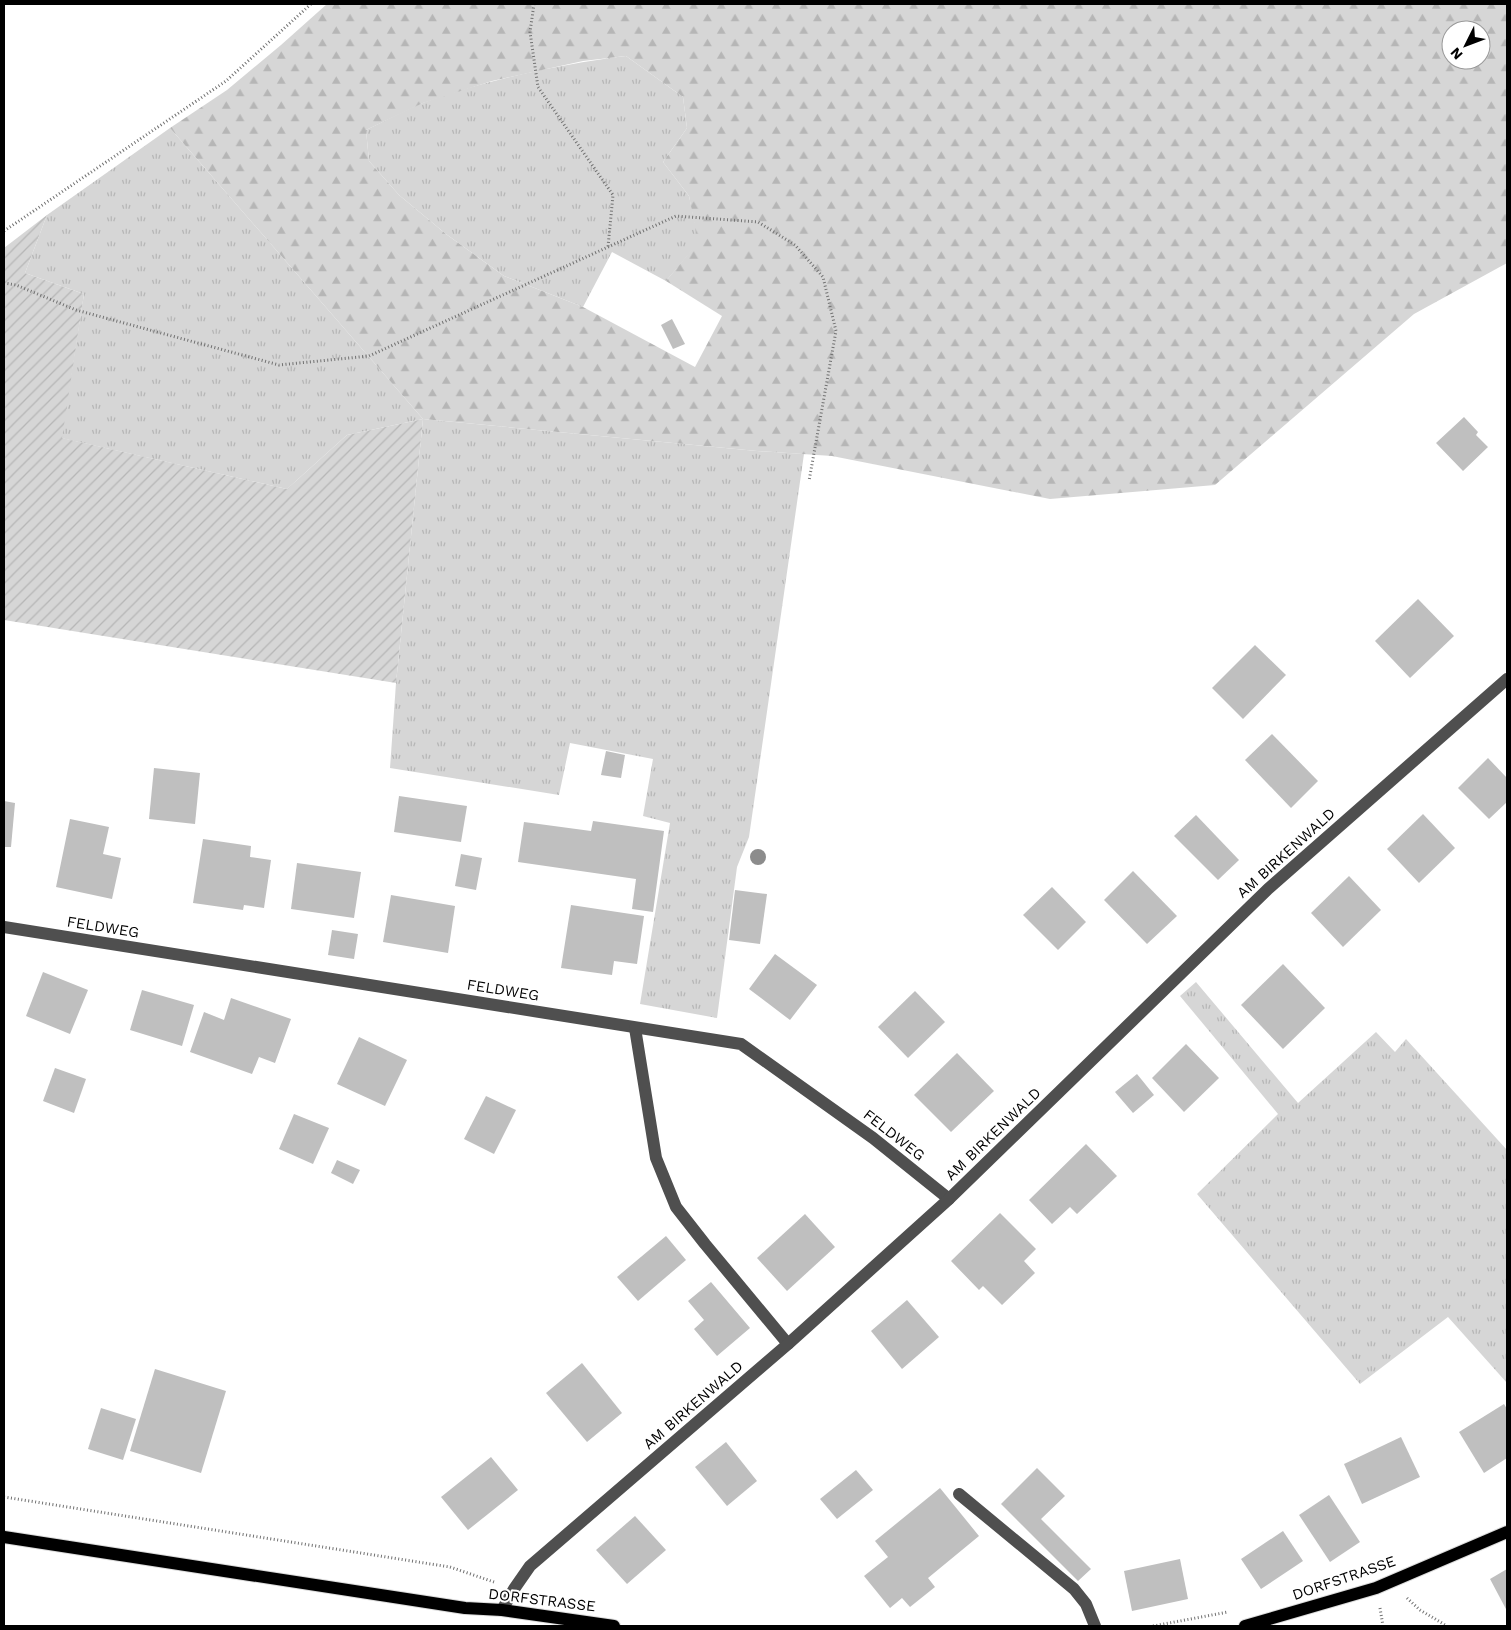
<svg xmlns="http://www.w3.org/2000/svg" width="1511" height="1630" font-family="'Work Sans',sans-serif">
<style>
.grass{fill:url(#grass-tufts)}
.forest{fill:url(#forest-firs);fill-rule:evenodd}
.garden{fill:url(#garden-furrows)}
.building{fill:#bfbfbf}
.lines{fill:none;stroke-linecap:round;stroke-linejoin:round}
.major-casing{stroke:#dbdbdb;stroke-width:14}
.path{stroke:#717171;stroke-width:3;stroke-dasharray:1 2.5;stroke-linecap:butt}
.minor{stroke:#4f4f4f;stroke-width:12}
.major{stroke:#000;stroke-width:12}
.tree{fill:#8c8c8c}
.labels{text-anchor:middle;stroke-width:4;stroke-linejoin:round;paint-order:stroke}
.street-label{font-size:15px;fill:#000;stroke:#fff}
</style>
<defs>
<pattern id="grass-tufts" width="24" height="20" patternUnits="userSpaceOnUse" patternTransform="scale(1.25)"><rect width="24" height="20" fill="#d6d6d6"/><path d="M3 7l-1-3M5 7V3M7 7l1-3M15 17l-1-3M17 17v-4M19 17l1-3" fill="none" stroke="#b6b6b6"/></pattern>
<pattern id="forest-firs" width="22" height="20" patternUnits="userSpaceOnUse" patternTransform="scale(1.25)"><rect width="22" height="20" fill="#d6d6d6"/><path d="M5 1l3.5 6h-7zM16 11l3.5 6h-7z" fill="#b6b6b6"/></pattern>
<pattern id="garden-furrows" width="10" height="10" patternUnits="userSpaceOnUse" patternTransform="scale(1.25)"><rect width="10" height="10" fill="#d6d6d6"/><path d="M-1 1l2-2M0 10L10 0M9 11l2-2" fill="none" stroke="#b6b6b6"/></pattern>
</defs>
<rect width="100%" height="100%" fill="#fff"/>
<g class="grass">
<path d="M 626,56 L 683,97 L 687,128 L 663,162 L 689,196 L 699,242 L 666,281 L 612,252 L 583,307 L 504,276 L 446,234 L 399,195 L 369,161 L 366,130 C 385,121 405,110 425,102 C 487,80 560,64 626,56 Z"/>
<path d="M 170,128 L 423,419 L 757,451 L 804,454 L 749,837 L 737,867 L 717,1018 L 640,1004 L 670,823 L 643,816 L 653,759 L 570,743 L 559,795 L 390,768 L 396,683 L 423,419 L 347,435 L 287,489 L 61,438 L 84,294 L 25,273 L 47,215 Z"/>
<path d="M 1196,982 L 1298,1103 L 1376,1032 L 1395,1052 L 1406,1039 L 1507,1150 L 1507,1383 L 1448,1317 L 1360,1384 L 1197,1194 L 1278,1114 L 1180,996 Z"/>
</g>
<path class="forest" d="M 327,4 L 1507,4 L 1507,263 L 1414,314 L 1215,485 L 1050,499 L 832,456 L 757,451 L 423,419 L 170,128 L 227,90 L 281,45 ZM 1451,30 L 1481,30 L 1481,60 L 1451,60 ZM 626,56 L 683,97 L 687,128 L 663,162 L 689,196 L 698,242 L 666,281 L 722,316 L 695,367 L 583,307 L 504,276 L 446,234 L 399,195 L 369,161 L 366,130 L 423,103 L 492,81 L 583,61 Z"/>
<path class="garden" d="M 47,215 L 25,273 L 84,294 L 62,438 L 287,489 L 347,435 L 423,419 L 396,683 L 4,620 L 4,248 Z"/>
<g class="building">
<path d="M 672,319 L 685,344 L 673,349 L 661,325 Z"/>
<path d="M 1464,417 L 1478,432 L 1476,435 L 1488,447 L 1463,471 L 1436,443 Z"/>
<path d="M 1418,599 L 1454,636 L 1410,678 L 1375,641 Z"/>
<path d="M 1255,645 L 1286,675 L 1243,719 L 1212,688 Z"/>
<path d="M 1272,734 L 1318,781 L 1291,808 L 1245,760 Z"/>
<path d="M 606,751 L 625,755 L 621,778 L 601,775 Z"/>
<path d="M 1488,758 L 1507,778 L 1507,802 L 1489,819 L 1458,788 Z"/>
<path d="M 154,768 L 200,773 L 195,824 L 149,819 Z"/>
<path d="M 399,796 L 467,806 L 461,842 L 394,832 Z"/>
<path d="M 4,801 L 15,803 L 11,847 L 4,847 Z"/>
<path d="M 1423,814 L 1455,848 L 1419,883 L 1387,849 Z"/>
<path d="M 1196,815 L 1239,860 L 1218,880 L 1174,836 Z"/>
<path d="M 70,819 L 109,827 L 103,854 L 121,858 L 112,899 L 56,887 Z"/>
<path d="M 593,821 L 664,831 L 653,912 L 632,909 L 636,879 L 518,862 L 524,822 L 591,831 Z"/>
<path d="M 203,839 L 251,846 L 250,857 L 271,860 L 264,908 L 244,905 L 243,910 L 193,903 Z"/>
<path d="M 461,854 L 482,858 L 476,890 L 455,886 Z"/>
<path d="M 297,863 L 361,872 L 354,918 L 291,909 Z"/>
<path d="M 1133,871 L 1177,916 L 1147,944 L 1104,900 Z"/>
<path d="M 1349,876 L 1381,910 L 1343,947 L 1311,913 Z"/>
<path d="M 1052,887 L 1086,922 L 1058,950 L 1023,915 Z"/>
<path d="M 735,890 L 767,894 L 760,944 L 729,940 Z"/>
<path d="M 391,895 L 455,906 L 448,953 L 383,942 Z"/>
<path d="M 571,905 L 644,916 L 637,964 L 614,961 L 612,975 L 561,968 Z"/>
<path d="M 332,930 L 358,934 L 354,959 L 328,955 Z"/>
<path d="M 775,954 L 817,985 L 790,1020 L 749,989 Z"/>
<path d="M 1283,964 L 1325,1008 L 1283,1049 L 1241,1005 Z"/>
<path d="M 43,972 L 88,990 L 70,1034 L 26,1016 Z"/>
<path d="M 142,990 L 194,1005 L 182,1046 L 130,1030 Z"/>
<path d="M 915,991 L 945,1022 L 908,1058 L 878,1027 Z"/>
<path d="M 231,998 L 291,1019 L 275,1063 L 259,1057 L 252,1074 L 190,1052 L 204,1012 L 224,1020 Z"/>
<path d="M 359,1037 L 407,1060 L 385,1106 L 337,1084 Z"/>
<path d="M 1186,1044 L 1219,1078 L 1184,1112 L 1152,1078 Z"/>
<path d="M 957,1053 L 994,1091 L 951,1132 L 914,1095 Z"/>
<path d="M 55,1068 L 86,1079 L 74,1113 L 43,1101 Z"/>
<path d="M 1137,1074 L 1154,1095 L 1133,1113 L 1115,1092 Z"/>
<path d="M 486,1096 L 516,1110 L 494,1154 L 464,1139 Z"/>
<path d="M 294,1114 L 329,1128 L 313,1164 L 279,1149 Z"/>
<path d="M 1086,1144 L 1117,1176 L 1077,1214 L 1070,1207 L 1052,1224 L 1029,1200 Z"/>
<path d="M 337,1160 L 360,1170 L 353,1184 L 331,1173 Z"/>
<path d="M 1000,1213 L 1036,1249 L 1024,1261 L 1035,1273 L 1002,1305 L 983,1286 L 979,1290 L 951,1261 Z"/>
<path d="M 805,1214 L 835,1247 L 787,1291 L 757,1258 Z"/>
<path d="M 666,1236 L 686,1260 L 638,1301 L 617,1277 Z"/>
<path d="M 711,1282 L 750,1328 L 717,1356 L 694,1329 L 704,1320 L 688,1301 Z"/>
<path d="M 907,1300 L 939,1337 L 902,1369 L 871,1331 Z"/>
<path d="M 582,1363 L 622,1413 L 587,1442 L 546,1393 Z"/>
<path d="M 155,1369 L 226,1391 L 201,1473 L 130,1451 Z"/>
<path d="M 1504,1404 L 1507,1409 L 1507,1458 L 1484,1473 L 1459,1432 Z"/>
<path d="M 101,1408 L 136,1419 L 123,1460 L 88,1449 Z"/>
<path d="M 1401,1437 L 1420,1477 L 1362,1504 L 1344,1464 Z"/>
<path d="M 726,1442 L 757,1481 L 727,1506 L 695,1467 Z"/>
<path d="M 491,1457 L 518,1490 L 468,1530 L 441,1497 Z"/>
<path d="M 1037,1468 L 1065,1496 L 1041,1519 L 1091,1569 L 1078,1581 L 1001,1504 Z"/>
<path d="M 856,1470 L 873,1490 L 837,1519 L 820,1499 Z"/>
<path d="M 940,1488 L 979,1536 L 928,1578 L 935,1587 L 910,1607 L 902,1598 L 890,1608 L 864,1576 L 888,1557 L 875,1541 Z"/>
<path d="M 1329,1495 L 1360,1542 L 1330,1562 L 1299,1515 Z"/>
<path d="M 635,1516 L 666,1550 L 627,1584 L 596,1550 Z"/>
<path d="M 1283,1531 L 1303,1561 L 1261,1589 L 1241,1559 Z"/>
<path d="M 1180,1559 L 1188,1599 L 1132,1611 L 1124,1571 Z"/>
<path d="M 1507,1569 L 1507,1611 L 1490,1579 Z"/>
</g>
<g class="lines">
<g class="major-casing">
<g id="major">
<path d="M 4,1537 L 465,1608 L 502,1610 L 614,1626"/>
<path d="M 1245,1626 L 1376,1588 L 1507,1532"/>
</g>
</g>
<g class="path">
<path d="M 534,4 L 530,32 L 538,87 L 613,195 L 608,247"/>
<path d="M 4,231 L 226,81 L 311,4"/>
<path d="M 4,283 L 16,285 L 76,310 L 279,365 L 369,356 L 676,216 L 758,222 L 795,245 L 823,277 L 836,331 L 809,481"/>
<path d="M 4,1497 L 450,1567 L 494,1582"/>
<path d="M 1407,1598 L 1420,1610 L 1447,1626"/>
<path d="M 1380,1608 L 1383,1626"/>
<path d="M 1153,1626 L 1228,1612"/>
</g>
<g class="minor">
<path d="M 4,927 L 741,1044 L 873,1138 L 949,1199"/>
<path d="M 635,1028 L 656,1158 L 676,1207 L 705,1244 L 788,1344"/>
<path d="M 959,1494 L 1074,1589 L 1086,1604 L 1095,1626"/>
<path d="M 502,1610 L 514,1589 L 530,1566 L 788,1344 L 949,1199 L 1268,889 L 1507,679"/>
</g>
<use href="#major" class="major"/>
</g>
<circle class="tree" cx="758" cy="857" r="8"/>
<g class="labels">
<g class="street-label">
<text transform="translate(1286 853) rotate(-42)" y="5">AM BIRKENWALD</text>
<text transform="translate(103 927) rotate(9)" y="5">FELDWEG</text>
<text transform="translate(503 990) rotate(9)" y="5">FELDWEG</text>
<text transform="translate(993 1134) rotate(-44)" y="5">AM BIRKENWALD</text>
<text transform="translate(894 1135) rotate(38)" y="5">FELDWEG</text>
<text transform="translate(693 1405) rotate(-41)" y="5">AM BIRKENWALD</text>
<text transform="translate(1344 1578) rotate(-19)" y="5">DORFSTRASSE</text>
<text transform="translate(542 1600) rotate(7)" y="5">DORFSTRASSE</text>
</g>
</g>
<rect width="1511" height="1630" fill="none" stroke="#000000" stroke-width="10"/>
<g transform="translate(1466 45) rotate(228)"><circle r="24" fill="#ffffff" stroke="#999999"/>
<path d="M0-4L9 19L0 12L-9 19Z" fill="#000000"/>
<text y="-8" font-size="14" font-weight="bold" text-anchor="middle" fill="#000000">N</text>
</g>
</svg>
